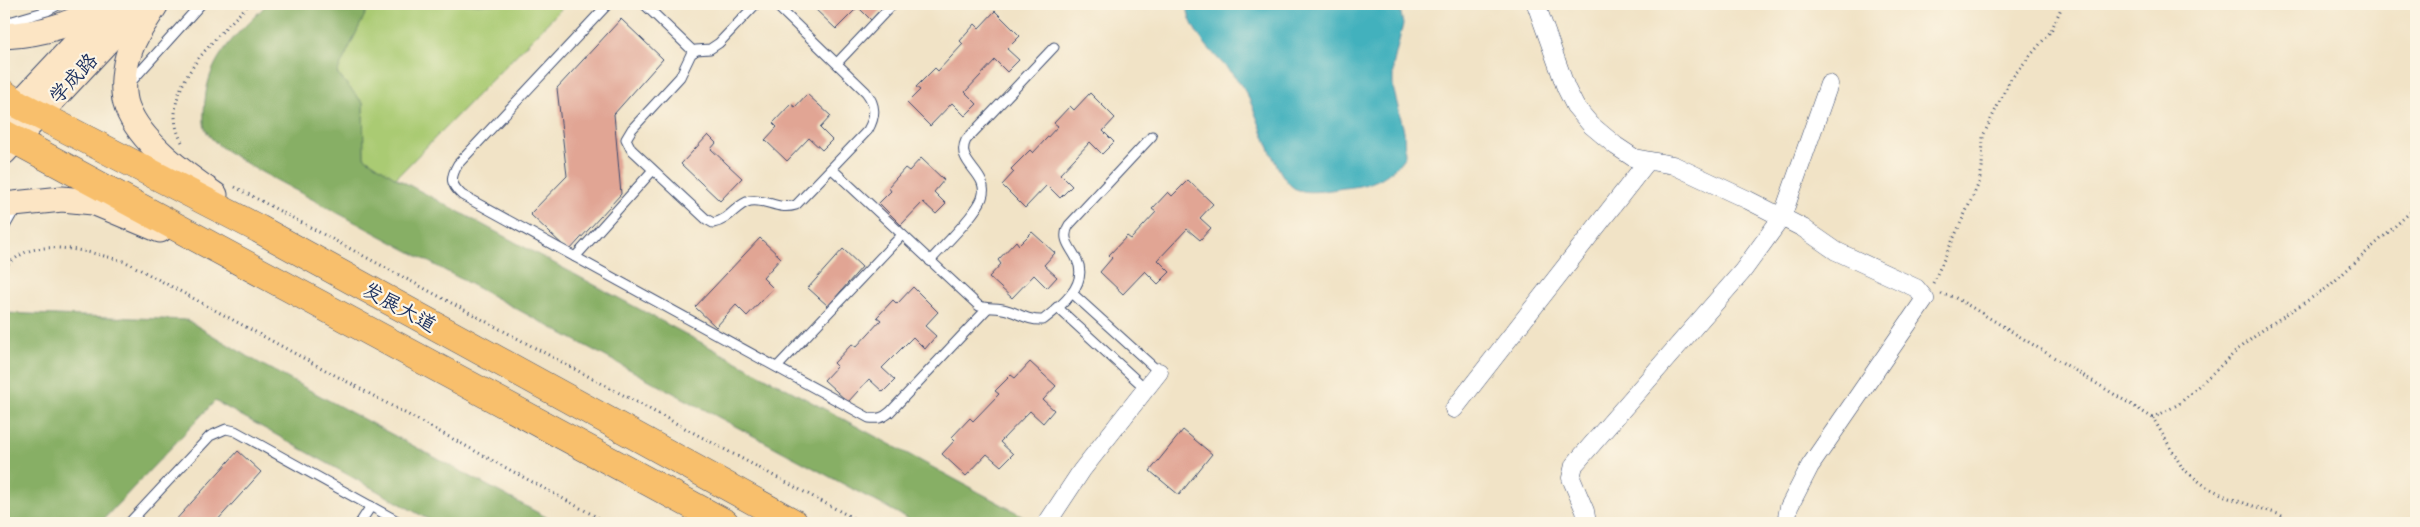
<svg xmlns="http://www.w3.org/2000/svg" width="2420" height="527" font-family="Caveat,'LXGW WenKai TC',sans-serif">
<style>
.green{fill:#aacb73;stroke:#627d68}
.forest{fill:#87af65;stroke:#516f62}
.water{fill:#42b1bd;stroke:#2e708e}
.building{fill:#e1a594}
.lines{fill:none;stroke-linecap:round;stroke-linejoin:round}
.lane-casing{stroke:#3b4a6e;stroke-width:11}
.street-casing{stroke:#3b4a6e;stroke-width:19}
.secondary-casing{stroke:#3b4a6e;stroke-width:27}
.primary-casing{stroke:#3b4a6e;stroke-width:29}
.path{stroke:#3b4a6e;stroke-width:3;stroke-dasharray:1 4;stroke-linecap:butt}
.lane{stroke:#fff;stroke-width:9}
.street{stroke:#fff;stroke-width:18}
.secondary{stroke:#fce5c4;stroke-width:25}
.primary{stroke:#f8bf6c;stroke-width:28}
.labels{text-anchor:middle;stroke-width:4.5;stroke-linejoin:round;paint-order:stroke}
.street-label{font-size:20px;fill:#1b2f5e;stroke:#fcf5e5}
</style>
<rect width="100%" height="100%" fill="#fcf5e5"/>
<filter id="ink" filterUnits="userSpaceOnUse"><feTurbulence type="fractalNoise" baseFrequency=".02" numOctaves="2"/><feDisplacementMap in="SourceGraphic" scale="10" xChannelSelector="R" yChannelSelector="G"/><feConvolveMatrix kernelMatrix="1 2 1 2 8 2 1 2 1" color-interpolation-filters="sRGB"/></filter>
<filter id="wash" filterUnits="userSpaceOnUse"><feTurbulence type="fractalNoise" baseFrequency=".0096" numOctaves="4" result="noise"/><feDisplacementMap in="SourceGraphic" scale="20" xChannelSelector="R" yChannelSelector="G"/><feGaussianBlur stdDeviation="1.12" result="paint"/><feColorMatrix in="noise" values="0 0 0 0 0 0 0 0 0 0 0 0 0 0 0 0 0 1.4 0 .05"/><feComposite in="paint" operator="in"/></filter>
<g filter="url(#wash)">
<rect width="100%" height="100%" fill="#f1e3c6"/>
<path class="green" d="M 370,4 L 566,4 L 396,178 L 364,157 L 363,103 L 336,73 Z"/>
<g class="forest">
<path d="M 267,4 L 370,4 L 337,73 L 363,103 L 364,157 L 396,178 L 1036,523 L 916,523 L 252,167 C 238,157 212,146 205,128 C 203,121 204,109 205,101 C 209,55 237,35 267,4 Z"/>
<path d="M 4,313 L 187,320 L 259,363 L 557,523 L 435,523 L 215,401 L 100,523 L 4,523 Z"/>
</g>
<path class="water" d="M 1399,4 L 1403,24 L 1393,66 L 1393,87 L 1404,131 L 1405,156 C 1390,178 1370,186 1344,188 C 1330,190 1312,194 1298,190 C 1275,183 1258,110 1243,88 C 1225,61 1189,38 1187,4 Z"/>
<g id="blocks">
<g class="building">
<path d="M 816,4 L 880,4 L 883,7 L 871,20 L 858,7 L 836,29 L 813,7 Z"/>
<path d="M 995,11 L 1020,36 L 1007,49 L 1019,60 L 1007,72 L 995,60 L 965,92 L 977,104 L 965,116 L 952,103 L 930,126 L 907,103 L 920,90 L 916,87 L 935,68 L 938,71 L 963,44 L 960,41 L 975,24 L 979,28 Z"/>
<path d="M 621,19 L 663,59 L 614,114 L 621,194 L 569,251 L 530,214 L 567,176 L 557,88 Z"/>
<path d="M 1090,93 L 1115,118 L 1103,131 L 1114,142 L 1102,154 L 1090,142 L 1060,174 L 1072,186 L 1060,198 L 1047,185 L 1025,208 L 1002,185 L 1014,172 L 1011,169 L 1030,150 L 1033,153 L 1058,126 L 1054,123 L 1070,106 L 1074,110 Z"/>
<path d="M 807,94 L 831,116 L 820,128 L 832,140 L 822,150 L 809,138 L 787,161 L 765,140 L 777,127 L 773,123 L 791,104 L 795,107 Z"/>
<path d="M 708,135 L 716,143 L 711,149 L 742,178 L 720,201 L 681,164 Z"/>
<path d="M 921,158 L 944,180 L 934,192 L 946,204 L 936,214 L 923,202 L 901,225 L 879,203 L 891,191 L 888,187 L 905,168 L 909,171 Z"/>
<path d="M 1188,180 L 1213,204 L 1200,218 L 1211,228 L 1200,240 L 1187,229 L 1158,260 L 1170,272 L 1158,284 L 1145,271 L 1123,294 L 1100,272 L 1112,258 L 1109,255 L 1127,236 L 1131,239 L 1156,212 L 1152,209 L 1168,192 L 1172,196 Z"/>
<path d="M 1032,232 L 1055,253 L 1044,265 L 1057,277 L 1047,288 L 1034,275 L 1012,298 L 989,277 L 1001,264 L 998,260 L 1016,241 L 1019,245 Z"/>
<path d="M 760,238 L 781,258 L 763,278 L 773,288 L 747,316 L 736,305 L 716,327 L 695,307 Z"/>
<path d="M 843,249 L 862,267 L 828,306 L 808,288 Z"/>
<path d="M 913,287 L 938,312 L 925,326 L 936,336 L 925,349 L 913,337 L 882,368 L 895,380 L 883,392 L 869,379 L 848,402 L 824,380 L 837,366 L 834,363 L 852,344 L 856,347 L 881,320 L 877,317 L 893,300 L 897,304 Z"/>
<path d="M 1030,362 L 1056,386 L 1043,400 L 1054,410 L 1043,423 L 1030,411 L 1000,442 L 1013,454 L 1001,466 L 987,454 L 966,476 L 942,454 L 955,440 L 952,437 L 970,418 L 973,421 L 999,394 L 995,391 L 1011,375 L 1015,378 Z"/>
<path d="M 1183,430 L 1212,454 L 1179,495 L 1150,471 Z"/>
<path d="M 238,451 L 261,472 L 215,523 L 173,523 Z"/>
</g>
</g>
</g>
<g filter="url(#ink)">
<use href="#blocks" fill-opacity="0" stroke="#3b4a6e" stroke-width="1"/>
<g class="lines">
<g class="lane-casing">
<g id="lane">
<path d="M 608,4 L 458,164 C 450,178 450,184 462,195 L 869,418 C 879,419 883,418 890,412 L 987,309"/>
<path d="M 644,4 L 694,52"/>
<path d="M 756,4 L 719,43 L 710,49 L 696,50 L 691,54 L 680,77 L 632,129 L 626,139 L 631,149 L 706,219 L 713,223 C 730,220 736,204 750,201 C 767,198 777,211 796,205 L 868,130 C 876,116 876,105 866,92 L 775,4"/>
<path d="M 9,22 L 47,11 L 60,4"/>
<path d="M 837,63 L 893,4"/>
<path d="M 130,83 L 201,4"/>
<path d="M 832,169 L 979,306 C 988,309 998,307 1007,310 C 1020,314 1029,321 1043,320 C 1060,307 1089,285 1077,260 C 1072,248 1060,240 1069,225 L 1152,136"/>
<path d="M 4,228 L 16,207"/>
<path d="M 575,257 L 653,170"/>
<path d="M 930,261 C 942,247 976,215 982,198 C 991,173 954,164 966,140 L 1054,47"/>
<path d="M 1072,293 L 1159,372"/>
<path d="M 1057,307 L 1145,388"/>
<path d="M 777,367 L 902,235"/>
<path d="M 129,523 L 210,436 L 226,429 L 235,431 L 401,523"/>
<path d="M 360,523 L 371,506"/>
</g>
</g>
<g class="street-casing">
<g id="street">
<path d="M 1536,4 L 1566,88 L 1575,106 L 1591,125 L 1616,146 L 1634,158 L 1673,165 L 1748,200 L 1803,228 L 1836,251 L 1916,288 L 1925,299 L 1810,466 L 1789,507 L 1786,523"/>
<path d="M 1454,409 L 1647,162"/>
<path d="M 1047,523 L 1082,470 L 1159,372"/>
<path d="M 1587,523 L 1585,511 L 1571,478 L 1574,465 L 1742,272 L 1782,217 L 1829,84"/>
</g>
</g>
<g class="secondary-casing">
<g id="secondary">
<path d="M 156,4 C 148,18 135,34 130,50 C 124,66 121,91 127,107 C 140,142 184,174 215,195"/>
<path d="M 4,36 C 38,34 73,27 101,4"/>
<path d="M 4,120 L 113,4"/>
<path d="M 4,152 L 142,4"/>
<path d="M 4,205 L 62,199 L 93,202 L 160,230"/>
</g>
</g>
<g class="primary-casing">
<g id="primary">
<path d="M 4,94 L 18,104 L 259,229 L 794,523"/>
<path d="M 4,134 L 725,523"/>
</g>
</g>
<g class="path">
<path d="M 4,5 L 7,4"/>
<path d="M 182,142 C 154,91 217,38 249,4"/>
<path d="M 235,187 L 862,523"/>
<path d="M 4,267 C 11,262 19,255 26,252 C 54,241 98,254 126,262 L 608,523"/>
<path d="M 1933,283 L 1979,183 L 1982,168 L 1983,136 L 2010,80 L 2051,31 L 2063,4"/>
<path d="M 1941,294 L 1954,297 L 1973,308 L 2153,418 L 2183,469 L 2205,486 L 2229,498 L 2278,514 L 2295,523"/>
<path d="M 2153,418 L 2179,404 L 2242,346 L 2268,326 L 2327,288 L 2416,207"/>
<path d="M 294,523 L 297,520 L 304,523"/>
</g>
<use href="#lane" class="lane"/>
<use href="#street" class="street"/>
<use href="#secondary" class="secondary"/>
<use href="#primary" class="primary"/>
</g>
</g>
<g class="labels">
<g class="street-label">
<text transform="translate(73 78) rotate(-47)" y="7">学成路</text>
<text transform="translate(400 307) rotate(29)" y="7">发展大道</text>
</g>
</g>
<rect width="2420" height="527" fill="none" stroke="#fcf5e5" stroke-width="20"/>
</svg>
